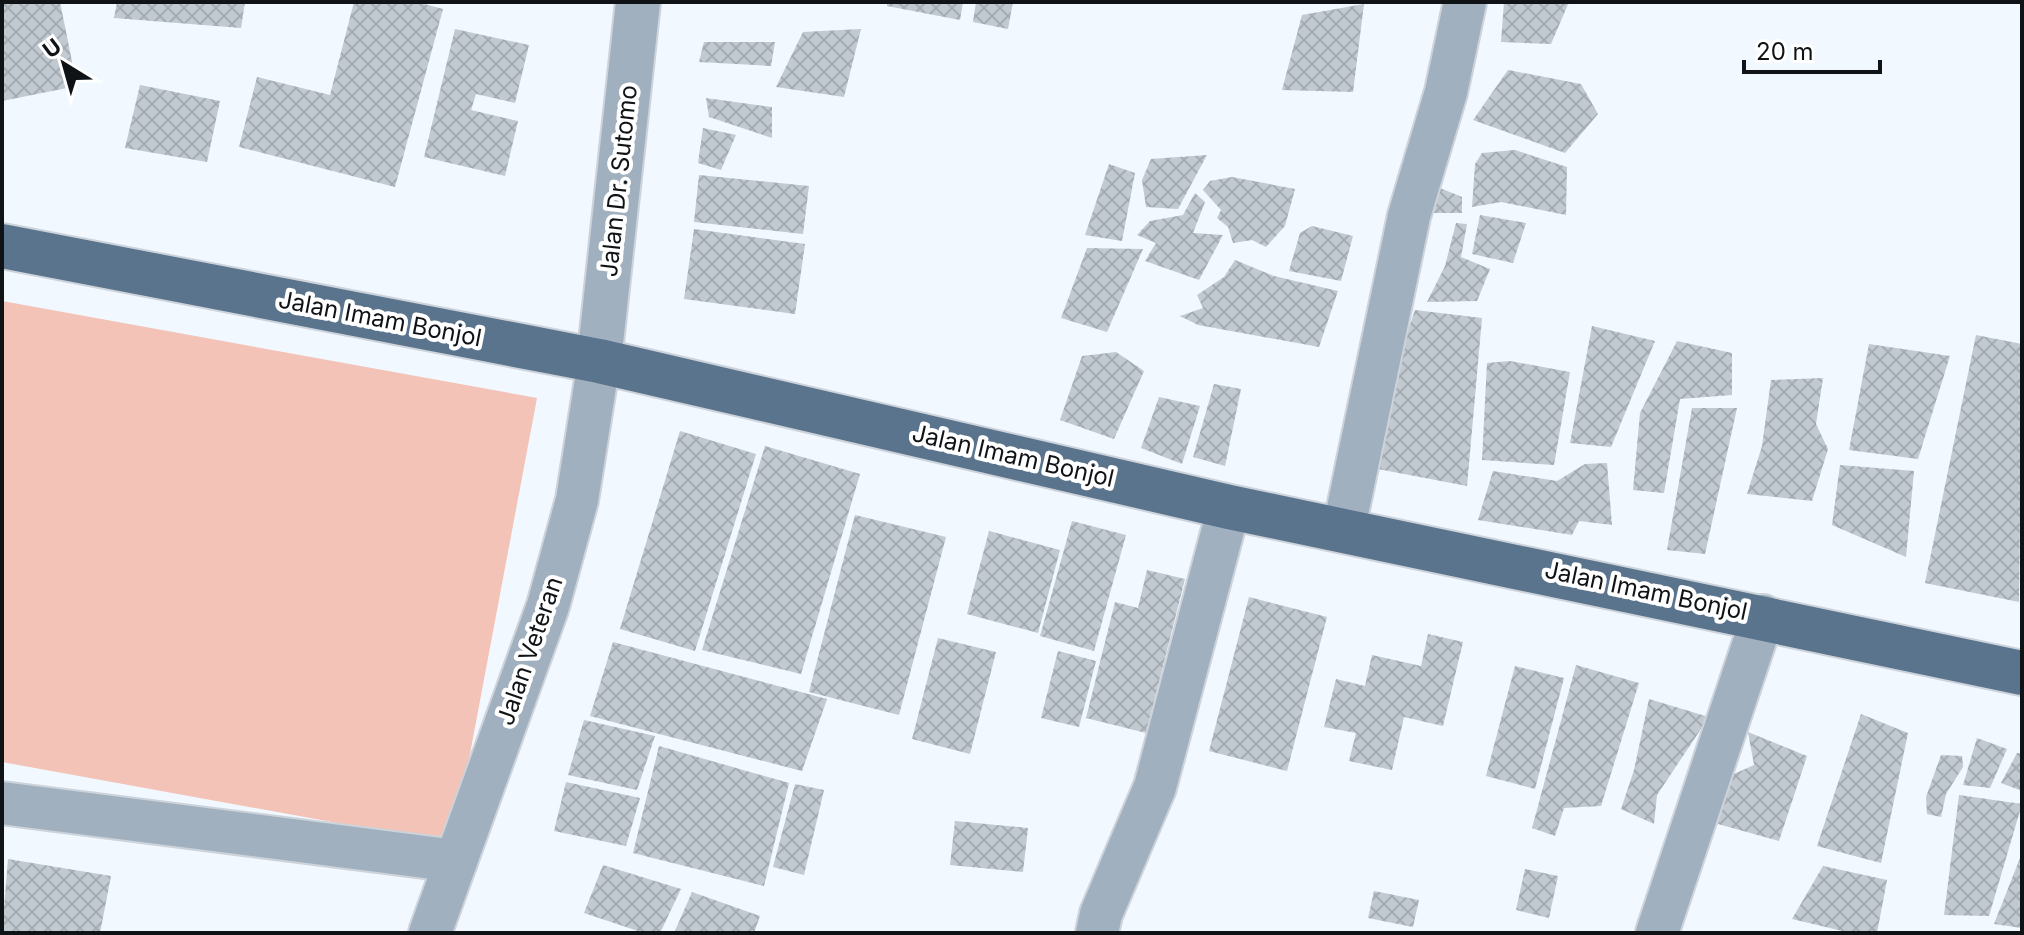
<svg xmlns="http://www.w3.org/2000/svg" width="2024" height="935" font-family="Inter,sans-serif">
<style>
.grass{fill:#f2c3b6}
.building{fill:url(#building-cross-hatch)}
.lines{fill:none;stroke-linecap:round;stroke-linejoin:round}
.minor-casing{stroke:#cdd3da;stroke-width:46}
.tertiary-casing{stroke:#cdd3da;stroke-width:48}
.primary-casing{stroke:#cdd3da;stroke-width:48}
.minor{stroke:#a1b0be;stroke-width:42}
.tertiary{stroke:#a1b0be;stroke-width:44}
.primary{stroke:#5a748d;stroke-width:44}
.labels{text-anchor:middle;stroke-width:8;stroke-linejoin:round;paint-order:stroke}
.street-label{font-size:24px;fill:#101316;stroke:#fff}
</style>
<defs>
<pattern id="building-cross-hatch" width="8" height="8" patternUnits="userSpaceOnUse" patternTransform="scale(2)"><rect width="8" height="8" fill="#c1c9d1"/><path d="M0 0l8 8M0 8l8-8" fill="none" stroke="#a5acb3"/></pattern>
</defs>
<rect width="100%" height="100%" fill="#f1f8ff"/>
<path class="grass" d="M 2,301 L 537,398 L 453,844 L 2,762 Z"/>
<g class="building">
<path d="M 2,2 L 60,2 L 77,86 L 2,101 Z"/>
<path d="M 117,2 L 245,2 L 241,28 L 114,18 Z"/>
<path d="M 354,2 L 417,2 L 443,9 L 395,187 L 239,147 L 257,77 L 330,95 Z"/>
<path d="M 887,2 L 963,2 L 960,20 L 887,6 Z"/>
<path d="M 976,2 L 1013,2 L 1008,29 L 973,22 Z"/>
<path d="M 1504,2 L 1569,2 L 1551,44 L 1501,42 Z"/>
<path d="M 1364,4 L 1353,92 L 1282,90 L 1302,15 Z"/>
<path d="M 455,29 L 529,45 L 515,103 L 476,94 L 471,110 L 518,121 L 505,176 L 424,157 Z"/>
<path d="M 861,29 L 844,97 L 776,87 L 803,32 Z"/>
<path d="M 704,42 L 775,42 L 771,66 L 699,62 Z"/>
<path d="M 1508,70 L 1581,84 L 1598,114 L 1565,153 L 1473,120 Z"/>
<path d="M 140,85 L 220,101 L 207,162 L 125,148 Z"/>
<path d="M 706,98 L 772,107 L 772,138 L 709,117 Z"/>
<path d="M 703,128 L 736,135 L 721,170 L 698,163 Z"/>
<path d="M 1515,150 L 1567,167 L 1566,215 L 1501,202 L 1472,207 L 1475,164 L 1482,153 Z"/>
<path d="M 1207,155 L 1178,209 L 1146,207 L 1142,180 L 1151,159 Z"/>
<path d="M 1109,164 L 1135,173 L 1122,241 L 1085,235 Z"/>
<path d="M 699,175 L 809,186 L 803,234 L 694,222 Z"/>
<path d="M 1232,177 L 1295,189 L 1285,226 L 1266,247 L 1252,240 L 1233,243 L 1228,227 L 1217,218 L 1221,210 L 1203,190 L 1210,181 Z"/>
<path d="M 1440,188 L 1462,197 L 1462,213 L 1428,213 Z"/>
<path d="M 1195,193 L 1205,202 L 1193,233 L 1223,235 L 1199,280 L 1145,261 L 1156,243 L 1137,235 L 1150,221 L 1183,215 Z"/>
<path d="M 1480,215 L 1526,223 L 1513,263 L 1472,254 Z"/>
<path d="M 1456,223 L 1467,224 L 1461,257 L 1490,269 L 1477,301 L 1427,302 L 1445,266 Z"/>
<path d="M 1312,226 L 1353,236 L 1341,281 L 1289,271 L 1300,233 Z"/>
<path d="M 694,229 L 805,244 L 795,314 L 684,299 Z"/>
<path d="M 1087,248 L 1143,249 L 1107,332 L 1061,318 Z"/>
<path d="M 1235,260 L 1274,276 L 1338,291 L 1319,347 L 1198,325 L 1180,316 L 1203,308 L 1197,295 L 1224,277 Z"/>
<path d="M 1415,310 L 1482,318 L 1467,486 L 1362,466 Z"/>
<path d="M 1592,326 L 1655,341 L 1611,447 L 1570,443 Z"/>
<path d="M 1976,335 L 2022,344 L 2019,602 L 1925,583 Z"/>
<path d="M 1677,341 L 1732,353 L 1732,395 L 1680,399 L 1664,493 L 1633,490 L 1640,413 Z"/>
<path d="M 1869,344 L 1950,356 L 1918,459 L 1849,450 Z"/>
<path d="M 1116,352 L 1144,371 L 1114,439 L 1060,420 L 1082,356 Z"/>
<path d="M 1510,361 L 1570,372 L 1554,465 L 1482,460 L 1487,363 Z"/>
<path d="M 1823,378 L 1816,424 L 1828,449 L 1812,501 L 1747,494 L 1762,446 L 1771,380 Z"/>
<path d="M 1214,384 L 1241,389 L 1225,466 L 1193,457 Z"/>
<path d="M 1159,397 L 1200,406 L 1182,464 L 1141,448 Z"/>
<path d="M 1692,408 L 1737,408 L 1705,554 L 1667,550 Z"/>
<path d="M 680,431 L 756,454 L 695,651 L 620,629 Z"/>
<path d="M 765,446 L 860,474 L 801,674 L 702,650 Z"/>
<path d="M 1607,463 L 1612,525 L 1579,521 L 1572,535 L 1478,520 L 1493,471 L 1557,481 L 1585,464 Z"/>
<path d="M 1840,465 L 1914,471 L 1906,557 L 1832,525 Z"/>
<path d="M 855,515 L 946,537 L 899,715 L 809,692 Z"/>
<path d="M 1072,521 L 1126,535 L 1094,651 L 1040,636 Z"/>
<path d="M 989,531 L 1060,550 L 1038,633 L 967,614 Z"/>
<path d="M 1147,570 L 1185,579 L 1146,733 L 1086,718 L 1115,602 L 1138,608 Z"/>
<path d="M 1249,597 L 1327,617 L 1287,771 L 1209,751 Z"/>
<path d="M 1428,634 L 1463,642 L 1443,726 L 1404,717 L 1392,770 L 1349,761 L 1356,733 L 1324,727 L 1336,679 L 1365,686 L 1372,655 L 1421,666 Z"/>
<path d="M 938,638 L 996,652 L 970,754 L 912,739 Z"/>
<path d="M 613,642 L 827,699 L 802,771 L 590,716 Z"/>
<path d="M 1058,651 L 1096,661 L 1079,727 L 1041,718 Z"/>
<path d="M 1576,665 L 1639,683 L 1601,806 L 1564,808 L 1555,836 L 1532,828 Z"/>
<path d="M 1515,666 L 1564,678 L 1535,789 L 1486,776 Z"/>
<path d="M 1649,699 L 1709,717 L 1657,795 L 1654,824 L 1621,809 L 1634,770 Z"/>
<path d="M 1861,714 L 1908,733 L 1881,863 L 1817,846 Z"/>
<path d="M 584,720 L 655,736 L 637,790 L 568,775 Z"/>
<path d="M 1748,732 L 1807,756 L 1779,841 L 1718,824 L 1727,777 L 1754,765 Z"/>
<path d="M 1977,738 L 2007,749 L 1990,788 L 1963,785 Z"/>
<path d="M 659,746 L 789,783 L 764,886 L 633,853 Z"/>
<path d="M 2017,753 L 2022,753 L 2022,791 L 2001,783 Z"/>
<path d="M 1941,755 L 1962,756 L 1963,767 L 1946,794 L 1941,817 L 1927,814 L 1926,797 Z"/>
<path d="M 566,782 L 640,798 L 626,846 L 554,831 Z"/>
<path d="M 795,784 L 824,790 L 804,875 L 773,867 Z"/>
<path d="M 1959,795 L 2022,804 L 1989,916 L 1944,915 Z"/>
<path d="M 955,821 L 1028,828 L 1023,872 L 950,865 Z"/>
<path d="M 2022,853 L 2022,928 L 1994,924 Z"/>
<path d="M 8,859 L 111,876 L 100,933 L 2,933 Z"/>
<path d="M 603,865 L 681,889 L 660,933 L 644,933 L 584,913 Z"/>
<path d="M 1823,866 L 1887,880 L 1877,933 L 1851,933 L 1792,919 Z"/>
<path d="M 1525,869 L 1558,876 L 1549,918 L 1516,910 Z"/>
<path d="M 1374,891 L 1419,900 L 1413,927 L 1368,918 Z"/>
<path d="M 692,892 L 760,916 L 754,933 L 674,933 Z"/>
</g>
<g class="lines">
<g class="minor-casing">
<g id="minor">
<path d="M 1344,528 L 1409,216 L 1446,92 L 1465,2"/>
<path d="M 2,803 L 456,861"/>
<path d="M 430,933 L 548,606 L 577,500 L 599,361"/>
<path d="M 1097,933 L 1101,914 L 1155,787 L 1229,507"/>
<path d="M 1657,933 L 1763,616"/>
</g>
</g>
<g class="tertiary-casing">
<path id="tertiary" d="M 599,361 L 638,2"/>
</g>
<g class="primary-casing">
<path id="primary" d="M 2,246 L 599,361 L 1229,507 L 2022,673"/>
</g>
<use href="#minor" class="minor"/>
<use href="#tertiary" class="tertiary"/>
<use href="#primary" class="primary"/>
</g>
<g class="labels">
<g class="street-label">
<text transform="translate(619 181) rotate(-84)" y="8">Jalan Dr. Sutomo</text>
<text transform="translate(380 319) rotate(11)" y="8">Jalan Imam Bonjol</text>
<text transform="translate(1013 456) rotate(13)" y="8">Jalan Imam Bonjol</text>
<text transform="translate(1646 591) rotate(12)" y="8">Jalan Imam Bonjol</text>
<text transform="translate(530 651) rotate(-71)" y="8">Jalan Veteran</text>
</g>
</g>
<rect width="2024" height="935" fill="none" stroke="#101316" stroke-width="8"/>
<g transform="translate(64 64) rotate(323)" stroke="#ffffff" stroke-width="6" paint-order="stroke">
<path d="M0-6L14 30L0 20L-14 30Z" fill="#101316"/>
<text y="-12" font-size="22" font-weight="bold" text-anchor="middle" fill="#101316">U</text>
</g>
<path d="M1744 60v12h136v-12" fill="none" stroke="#101316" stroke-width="4"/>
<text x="1756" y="60" font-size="24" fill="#101316" stroke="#ffffff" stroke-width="6" paint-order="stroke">20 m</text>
</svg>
